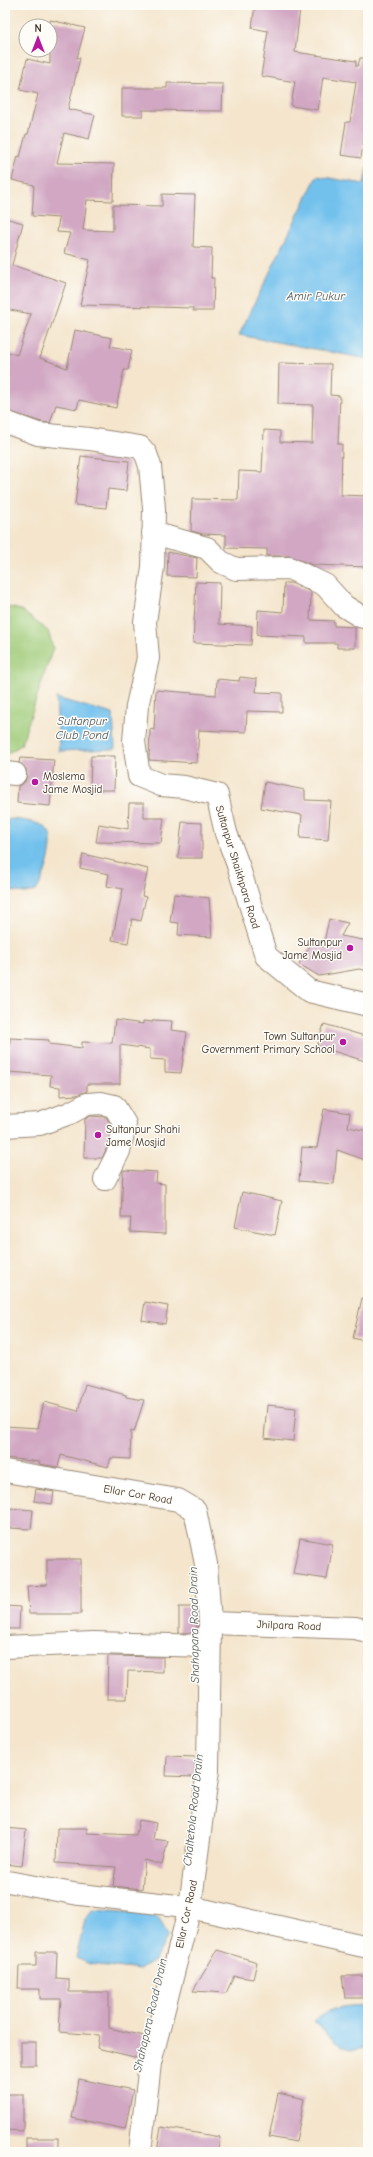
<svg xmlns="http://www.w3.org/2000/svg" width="373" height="2157" font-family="'Comic Neue',sans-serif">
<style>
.green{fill:#9fcb78;stroke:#6d7a4b}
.water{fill:#72c1ed;stroke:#567686}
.building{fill:#d1a7c3}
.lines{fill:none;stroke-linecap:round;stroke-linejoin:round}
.street-casing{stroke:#988875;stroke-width:23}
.secondary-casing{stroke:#988875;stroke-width:24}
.street{stroke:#fff;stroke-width:21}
.secondary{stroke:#fff;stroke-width:22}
.poi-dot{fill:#b5179e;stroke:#fdfcf7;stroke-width:1.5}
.labels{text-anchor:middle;stroke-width:3;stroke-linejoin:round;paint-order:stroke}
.poi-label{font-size:11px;fill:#3b2a1e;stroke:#fdfcf7;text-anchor:start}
.street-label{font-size:11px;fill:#3b2a1e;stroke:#fdfcf7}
.water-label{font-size:12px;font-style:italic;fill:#4c575c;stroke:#fdfcf7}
</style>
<rect width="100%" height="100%" fill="#fdfcf7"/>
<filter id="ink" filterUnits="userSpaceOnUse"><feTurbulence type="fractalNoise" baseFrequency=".025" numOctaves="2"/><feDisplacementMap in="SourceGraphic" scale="8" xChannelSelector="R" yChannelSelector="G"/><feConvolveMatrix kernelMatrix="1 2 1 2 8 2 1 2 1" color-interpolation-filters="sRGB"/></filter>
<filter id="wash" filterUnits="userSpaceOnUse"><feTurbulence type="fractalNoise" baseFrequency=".012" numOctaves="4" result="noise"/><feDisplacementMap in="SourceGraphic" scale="16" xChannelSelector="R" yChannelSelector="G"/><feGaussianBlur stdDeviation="0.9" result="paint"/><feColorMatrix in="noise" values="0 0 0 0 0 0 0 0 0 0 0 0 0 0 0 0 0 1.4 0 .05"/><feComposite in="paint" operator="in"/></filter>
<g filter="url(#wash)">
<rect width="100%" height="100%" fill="#f4e5cc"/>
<path class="green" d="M 5,606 L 21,610 L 48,631 L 53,648 L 21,745 L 5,755 Z"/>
<g class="water">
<path d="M 367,168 L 368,359 L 239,335 L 317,176 L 364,184 Z"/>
<path d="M 56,698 L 113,714 L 115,749 L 59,751 Z"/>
<path d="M 14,819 C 25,821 38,821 47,829 C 58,840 44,879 36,891 L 25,893 L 5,890 L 5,820 Z"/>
<path d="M 93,1910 L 139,1913 L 159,1918 L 168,1936 L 155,1960 L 139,1970 L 91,1964 L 76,1958 L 85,1920 Z"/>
<path d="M 368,2005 L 368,2045 C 343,2058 332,2037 314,2022 C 329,2006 347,2006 368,2005 Z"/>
</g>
<g id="blocks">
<g class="building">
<path d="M 255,5 L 284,5 L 300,8 L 295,52 L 356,61 L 356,66 L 358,66 L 360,58 L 368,58 L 368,113 L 361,158 L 341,155 L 346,122 L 350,122 L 356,82 L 323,77 L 318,110 L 291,106 L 295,82 L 261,76 L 268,31 L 252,28 Z"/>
<path d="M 50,20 L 85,28 L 77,58 L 80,58 L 68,109 L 95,115 L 89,139 L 64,133 L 57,163 L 114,164 L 113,201 L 87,200 L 83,230 L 113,231 L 113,205 L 162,206 L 162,194 L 195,195 L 193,247 L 212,248 L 211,278 L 214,278 L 213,311 L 193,311 L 193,308 L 80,305 L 90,260 L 64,253 L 70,233 L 57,232 L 59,218 L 32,216 L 34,185 L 12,180 L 18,156 L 20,157 L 26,134 L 28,134 L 38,94 L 20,90 L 27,59 L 50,64 Z"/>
<path d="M 167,83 L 223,84 L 222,111 L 143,110 L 143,116 L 122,116 L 122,88 L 167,88 Z"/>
<path d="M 5,218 L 23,223 L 12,265 L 66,283 L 40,358 L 67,368 L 75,330 L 112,338 L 110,346 L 132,350 L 128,370 L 124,370 L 116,408 L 79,400 L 77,409 L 56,405 L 50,423 L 41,422 L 5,410 L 5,351 L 17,355 L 31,314 L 5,309 Z"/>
<path d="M 279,363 L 331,364 L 330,395 L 340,396 L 338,444 L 342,444 L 341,495 L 368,496 L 368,567 L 313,565 L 289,556 L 267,556 L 267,549 L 226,548 L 226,535 L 203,534 L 191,531 L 192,499 L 238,500 L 239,471 L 262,472 L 264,430 L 280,431 L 280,442 L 312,443 L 313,405 L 278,404 Z"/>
<path d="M 81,456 L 129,461 L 126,491 L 108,489 L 106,508 L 75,505 Z"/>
<path d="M 168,552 L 197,558 L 196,577 L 167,576 Z"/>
<path d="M 196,582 L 220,583 L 219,624 L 252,626 L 251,645 L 193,643 Z"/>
<path d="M 284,583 L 291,583 L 311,592 L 310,620 L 334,621 L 334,626 L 355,627 L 355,648 L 337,648 L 337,643 L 306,643 L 306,637 L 257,635 L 258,610 L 283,612 Z"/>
<path d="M 240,677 L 257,679 L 256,692 L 282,693 L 282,712 L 247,711 L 246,732 L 199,730 L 197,763 L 149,760 L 150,729 L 154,730 L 156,690 L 216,695 L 217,679 L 239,681 Z"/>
<path d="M 91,756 L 115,756 L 114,790 L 90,790 Z"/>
<path d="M 20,758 L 54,760 L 50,806 L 17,803 L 18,786 L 25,782 L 27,775 L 26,769 L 19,763 Z"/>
<path d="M 265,782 L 305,790 L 305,800 L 331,801 L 328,840 L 300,838 L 302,815 L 261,808 Z"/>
<path d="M 129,803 L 144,803 L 144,818 L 164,818 L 161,843 L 96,842 L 99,824 L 128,829 Z"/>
<path d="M 182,822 L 202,823 L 202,858 L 178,858 Z"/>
<path d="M 83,854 L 148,869 L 142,896 L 146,897 L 141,921 L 132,919 L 128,943 L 112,940 L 123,889 L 107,886 L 109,874 L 80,868 Z"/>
<path d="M 174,894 L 209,898 L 212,937 L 178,935 L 179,923 L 170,922 Z"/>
<path d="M 329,919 L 348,923 L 341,936 L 368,941 L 368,971 L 359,969 L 319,976 L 299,964 L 313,941 L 323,947 Z"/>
<path d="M 115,1020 L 143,1024 L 143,1021 L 153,1022 L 153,1020 L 172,1021 L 171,1030 L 187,1032 L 181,1073 L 165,1072 L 165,1060 L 150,1059 L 150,1049 L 120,1045 L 120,1084 L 87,1084 L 87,1091 L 77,1095 L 60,1096 L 60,1087 L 50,1086 L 51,1075 L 8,1072 L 10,1038 L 49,1040 L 49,1044 L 82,1048 L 82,1042 L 112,1043 Z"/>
<path d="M 324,1024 L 368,1037 L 368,1062 L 317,1046 Z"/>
<path d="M 324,1109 L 350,1113 L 348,1127 L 368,1131 L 368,1161 L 337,1150 L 334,1184 L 299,1181 L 302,1147 L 317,1148 Z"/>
<path d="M 91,1116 L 106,1117 L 111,1125 L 107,1147 L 102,1158 L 84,1158 L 85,1119 Z"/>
<path d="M 123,1170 L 157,1172 L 156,1183 L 165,1184 L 165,1234 L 130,1232 L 131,1218 L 121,1218 Z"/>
<path d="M 242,1192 L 282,1201 L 275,1235 L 235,1227 Z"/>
<path d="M 362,1298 L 368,1299 L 368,1342 L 353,1338 Z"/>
<path d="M 145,1302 L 168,1306 L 165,1324 L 142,1320 Z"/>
<path d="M 85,1384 L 126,1395 L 126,1397 L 144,1400 L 134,1432 L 131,1431 L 130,1459 L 111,1458 L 108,1467 L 61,1455 L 58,1467 L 39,1464 L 40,1462 L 5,1458 L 5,1426 L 38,1428 L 44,1402 L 78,1411 Z"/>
<path d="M 267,1405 L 296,1408 L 293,1441 L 264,1438 Z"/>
<path d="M 36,1489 L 54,1492 L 52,1504 L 34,1501 Z"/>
<path d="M 9,1508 L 33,1510 L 31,1529 L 8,1528 Z"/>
<path d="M 300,1538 L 333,1544 L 327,1579 L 293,1574 Z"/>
<path d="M 47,1559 L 81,1559 L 81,1614 L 29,1614 L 27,1586 L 47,1585 Z"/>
<path d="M 6,1606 L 20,1607 L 19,1629 L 5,1629 Z"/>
<path d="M 179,1607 L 196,1607 L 197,1633 L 179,1633 Z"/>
<path d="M 108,1656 L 163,1657 L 163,1672 L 128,1671 L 127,1699 L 107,1699 Z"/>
<path d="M 167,1756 L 196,1757 L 194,1777 L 166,1776 Z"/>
<path d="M 139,1820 L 156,1823 L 153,1839 L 168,1841 L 162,1865 L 145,1860 L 142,1889 L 113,1886 L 116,1867 L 56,1863 L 57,1828 L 87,1828 L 87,1833 L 136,1835 Z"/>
<path d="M 5,1828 L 26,1830 L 22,1866 L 5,1864 Z"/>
<path d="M 217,1950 L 257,1962 L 253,1979 L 234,1976 L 226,1993 L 193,1991 Z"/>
<path d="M 36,1952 L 57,1952 L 56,1978 L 69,1979 L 69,1992 L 109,1992 L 109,2028 L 144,2036 L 138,2058 L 97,2048 L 99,2035 L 59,2032 L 61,1999 L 40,1999 L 40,1989 L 18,1989 L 19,1966 L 36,1966 Z"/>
<path d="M 342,1976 L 368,1976 L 368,1998 L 345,1998 Z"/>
<rect x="21" y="2042" width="15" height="23"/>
<path d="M 79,2079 L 133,2090 L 125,2129 L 72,2118 Z"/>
<path d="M 278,2093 L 304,2099 L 296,2142 L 269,2137 Z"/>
<path d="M 5,2094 L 23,2094 L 23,2131 L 5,2130 Z"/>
<path d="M 161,2127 L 220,2137 L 218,2150 L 210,2152 L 157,2152 Z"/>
<rect x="26" y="2138" width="32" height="14"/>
</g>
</g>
</g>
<g filter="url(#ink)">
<use href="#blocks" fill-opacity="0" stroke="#988875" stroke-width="1"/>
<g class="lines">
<g class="street-casing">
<path id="street" d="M 5,1881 L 76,1894 L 190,1907"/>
</g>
<g class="secondary-casing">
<g id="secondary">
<path d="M 5,422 L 38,434 L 89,439 L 140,447 L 146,454 L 150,466 L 154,508 L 153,567 L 145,622 L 148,658 L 137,706 L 134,741 L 139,776 L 161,785 L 184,787 L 217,795 L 226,833 L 238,865 L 266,956 L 309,991 L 368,1005"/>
<path d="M 153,533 L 207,548 L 221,562 L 236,569 L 289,568 L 325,585 L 344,606 L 360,616 L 368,618"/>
<path d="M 5,773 L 15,774"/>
<path d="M 5,1126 L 40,1124 L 70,1113 L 87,1104 L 101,1103 L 114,1106 L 125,1124 L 119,1151 L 105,1179"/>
<path d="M 5,1471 L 178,1500 L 195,1510 L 206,1564 L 210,1623 L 208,1770 L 190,1907 L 150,2063 L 140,2152"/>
<path d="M 210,1623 L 355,1628 L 368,1631"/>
<path d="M 5,1647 L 93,1643 L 209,1646"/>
<path d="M 190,1907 L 368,1947"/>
</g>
</g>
<use href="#street" class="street"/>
<use href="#secondary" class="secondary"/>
</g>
</g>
<g class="poi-dot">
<circle cx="35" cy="782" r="4"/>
<circle cx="350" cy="948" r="4"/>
<circle cx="343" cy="1042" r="4"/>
<circle cx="98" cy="1135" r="4"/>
</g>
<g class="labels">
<g class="poi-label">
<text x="43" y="780">Moslema<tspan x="43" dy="13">Jame Mosjid</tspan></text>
<text x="342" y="946" text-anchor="end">Sultanpur<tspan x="342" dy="13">Jame Mosjid</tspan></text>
<text x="335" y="1040" text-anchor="end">Town Sultanpur<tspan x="335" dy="13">Government Primary School</tspan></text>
<text x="106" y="1133">Sultanpur Shahi<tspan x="106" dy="13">Jame Mosjid</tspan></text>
</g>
<g class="street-label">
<text transform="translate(238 867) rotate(73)" y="4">Sultanpur Shaikhpara Road</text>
<text transform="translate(138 1494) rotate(10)" y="4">Ellar Cor Road</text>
<text transform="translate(289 1625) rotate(2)" y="4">Jhilpara Road</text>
<text transform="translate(186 1914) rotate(-78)" y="4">Ellar Cor Road</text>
</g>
<g class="water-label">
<text x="316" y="300">Amir Pukur</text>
<text x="82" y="725">Sultanpur<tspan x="82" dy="14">Club Pond</tspan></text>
<text transform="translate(194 1625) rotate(-91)" y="4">Shahapara Road Drain</text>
<text transform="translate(193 1810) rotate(-84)" y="4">Chaltetola Road Drain</text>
<text transform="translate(150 2015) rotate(-77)" y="4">Shahapara Road Drain</text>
</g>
</g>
<rect width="373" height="2157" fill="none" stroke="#fdfcf7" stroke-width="20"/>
<g transform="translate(38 38)"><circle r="19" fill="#fdfcf7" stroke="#afa8a0"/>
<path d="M0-3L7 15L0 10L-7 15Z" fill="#b5179e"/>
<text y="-6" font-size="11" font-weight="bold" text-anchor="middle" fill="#3b2a1e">N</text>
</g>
</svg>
